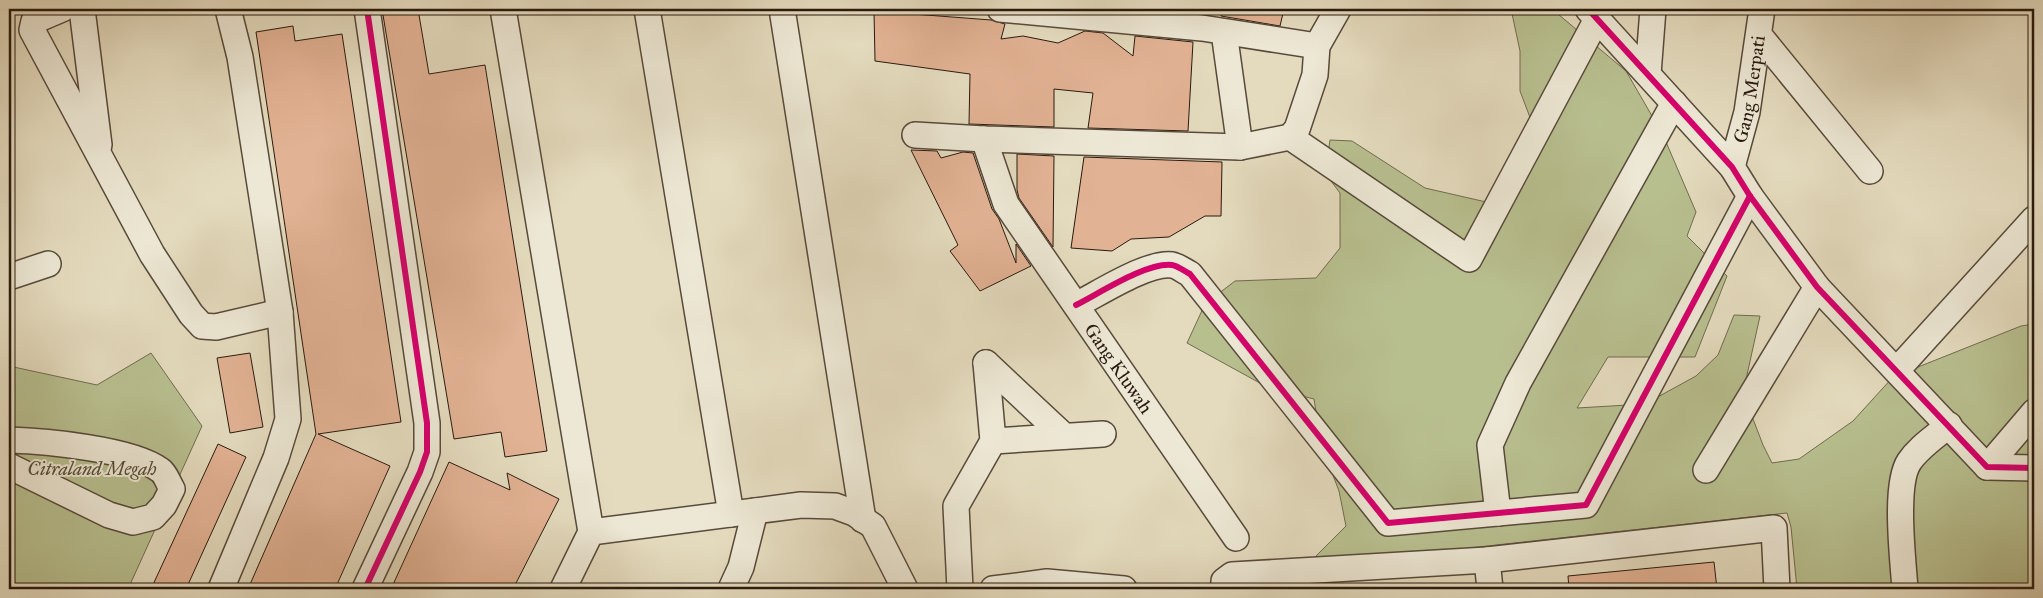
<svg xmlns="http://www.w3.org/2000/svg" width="2043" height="598" font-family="'IM FELL Great Primer',serif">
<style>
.green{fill:#b8bf8f;stroke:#706c4f}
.building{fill:#e2b294;stroke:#291a0f}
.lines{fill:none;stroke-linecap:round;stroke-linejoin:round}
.street-casing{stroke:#584a3b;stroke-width:28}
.street{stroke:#ede8d5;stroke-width:25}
.cycleway-casing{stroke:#ede8d5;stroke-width:9}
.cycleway{stroke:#d6006c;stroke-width:6}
.labels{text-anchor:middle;stroke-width:4;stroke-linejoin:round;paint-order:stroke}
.street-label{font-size:19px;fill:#291a0f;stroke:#ede8d5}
.park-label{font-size:19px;font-style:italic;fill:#544c35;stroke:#ede8d5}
</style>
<rect width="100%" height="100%" fill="#e4dbbe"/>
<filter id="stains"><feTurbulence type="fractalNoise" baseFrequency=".004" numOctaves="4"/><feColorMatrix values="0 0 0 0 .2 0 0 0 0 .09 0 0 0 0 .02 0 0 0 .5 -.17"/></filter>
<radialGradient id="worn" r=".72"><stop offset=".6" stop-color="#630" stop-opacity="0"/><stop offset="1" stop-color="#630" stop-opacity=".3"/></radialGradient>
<g class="green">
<path d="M 1511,9 L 1552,9 L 1626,71 L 1663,135 L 1696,212 L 1687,236 L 1727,276 L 1695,357 L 1608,357 L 1577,408 L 1645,404 L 1696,376 L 1718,355 L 1734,315 L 1760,316 L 1743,393 L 1763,445 L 1772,463 L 1799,459 L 1853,421 L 1893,377 L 2021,326 L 2034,324 L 2034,589 L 1797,589 L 1791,527 L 1787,513 L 1306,566 L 1346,526 L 1339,491 L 1321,444 L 1314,399 L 1269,388 L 1187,343 L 1205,304 L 1235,281 L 1316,278 L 1340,248 L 1340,193 L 1325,173 L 1330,140 L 1352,141 L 1425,188 L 1495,204 L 1534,128 L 1520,91 L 1520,51 Z"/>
<path d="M 151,353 L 202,426 L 128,589 L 9,589 L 9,366 L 97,385 Z"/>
</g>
<g class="building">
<path d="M 382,9 L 418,9 L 429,74 L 485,65 L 547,451 L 505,457 L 501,432 L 454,439 Z"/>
<path d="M 1221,9 L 1284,9 L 1280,26 L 1221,16 Z"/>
<path d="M 874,11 L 991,20 L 1005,24 L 1001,39 L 1023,36 L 1058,43 L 1085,31 L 1103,33 L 1133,56 L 1135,36 L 1193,42 L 1188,131 L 1088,128 L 1093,93 L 1054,89 L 1054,127 L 969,124 L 970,74 L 875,61 Z"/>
<path d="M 293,26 L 295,41 L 342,34 L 401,422 L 318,434 L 390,466 L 335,589 L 248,589 L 316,434 L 256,32 Z"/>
<path d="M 911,150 L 937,151 L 941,158 L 963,152 L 973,153 L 992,209 L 999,219 L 1016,263 L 1016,244 L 1031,266 L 980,291 L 950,251 L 958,245 Z"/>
<path d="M 1017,154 L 1054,156 L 1053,247 L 1019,198 L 1017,190 Z"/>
<path d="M 1084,157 L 1222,162 L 1221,216 L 1205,216 L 1169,237 L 1131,239 L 1112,251 L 1071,248 Z"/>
<path d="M 250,353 L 263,427 L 230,433 L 217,358 Z"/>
<path d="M 218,444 L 246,457 L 186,589 L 151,589 Z"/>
<path d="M 449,462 L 510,490 L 507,473 L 559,499 L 513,589 L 391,589 Z"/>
<path d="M 1714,562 L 1717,589 L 1569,589 L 1568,576 Z"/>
</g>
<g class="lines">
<g class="street-casing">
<g id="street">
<path d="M 62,9 L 34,21 L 32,30 L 152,254 L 191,314 L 202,326 L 216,327 L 280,312"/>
<path d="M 82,9 L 99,145"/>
<path d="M 503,9 L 591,532 L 563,589"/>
<path d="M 647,9 L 731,514"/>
<path d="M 782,9 L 863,520"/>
<path d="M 1000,9 L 1202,28 L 1317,46"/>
<path d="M 1588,9 L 1732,167 L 1750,196 L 1817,287 L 1987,467 L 2034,468"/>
<path d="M 1224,32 L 1240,147"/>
<path d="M 1759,35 L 1870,171"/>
<path d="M 1648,74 L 1653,9"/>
<path d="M 915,135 L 984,139 L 1240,147 L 1290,137 L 1297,129 L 1315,75 L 1317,46 L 1338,9"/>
<path d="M 1290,137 L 1469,259 L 1597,19"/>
<path id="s1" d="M 984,139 L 1006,204 L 1236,538"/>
<path id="s2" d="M 1732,167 L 1747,112 L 1762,9"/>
<path d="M 9,277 L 48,264"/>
<path d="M 1076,305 C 1100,293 1147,262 1172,265 C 1178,266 1184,271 1190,274 L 1388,523 L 1586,505 L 1750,196"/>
<path d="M 986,363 L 1064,436"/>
<path d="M 1897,370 L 2034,219"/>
<path d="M 9,440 C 44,441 132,449 160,470 C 165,473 169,484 172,489 L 164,505 L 153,517 L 133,522 L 109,515 L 9,466"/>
<path d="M 993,441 L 1103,434"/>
<path d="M 1987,467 L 2034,412"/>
<path d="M 1706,470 L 1817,287"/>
<path d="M 1498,513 L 1490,445 L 1518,383 L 1674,103"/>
<path d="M 591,532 L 801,505 L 835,506 L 854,513 L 873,526 L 905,589"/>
<path d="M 1487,560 L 1490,589"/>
<path d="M 221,589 L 276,458 L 288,419 L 280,312 L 240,57 L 228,9"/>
<path d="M 365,589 L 420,472 L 427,452 L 427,423 L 367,9"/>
<path d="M 731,589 L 741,567 L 755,511"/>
<path d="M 960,589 L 956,506 L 993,441 L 986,363"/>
<path d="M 993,589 L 1047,582 L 1124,589"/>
<path d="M 1224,589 L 1224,581 L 1232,575 L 1487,560 L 1774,528 L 1777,589"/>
<path d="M 1905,589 C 1903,560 1894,485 1909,462 C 1919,447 1935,437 1949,425"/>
</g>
</g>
<use href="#street" class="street"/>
<g class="cycleway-casing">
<g id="cycleway">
<path d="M 1588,9 L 1732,167 L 1750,196 L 1817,287 L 1987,467 L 2034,468"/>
<path d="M 1076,305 C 1100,293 1147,262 1172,265 C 1178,266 1184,271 1190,274 L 1388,523 L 1586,505 L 1750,196"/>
<path d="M 365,589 L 420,472 L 427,452 L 427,423 L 367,9"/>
</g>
</g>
<use href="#cycleway" class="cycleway"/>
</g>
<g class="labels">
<g class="street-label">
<text dy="7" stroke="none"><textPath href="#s2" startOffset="80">Gang Merpati</textPath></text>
<text dy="7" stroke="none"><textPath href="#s1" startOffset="268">Gang Kluwah</textPath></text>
</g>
<g class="park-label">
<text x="92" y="475">Citraland Megah</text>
</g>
</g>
<rect width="2043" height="598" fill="none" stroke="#e4dbbe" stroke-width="30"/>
<rect x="10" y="10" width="2023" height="578" fill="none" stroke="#291a0f" stroke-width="2.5"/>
<rect x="15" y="15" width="2013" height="568" fill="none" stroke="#291a0f"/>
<rect width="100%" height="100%" filter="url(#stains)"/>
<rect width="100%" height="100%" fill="url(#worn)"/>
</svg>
